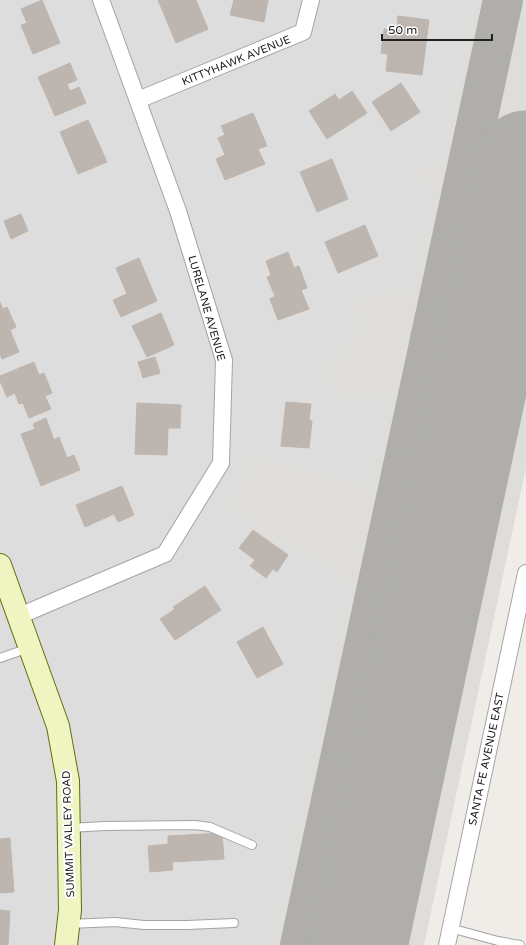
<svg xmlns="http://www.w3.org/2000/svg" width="526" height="945" font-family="'Varela Round',sans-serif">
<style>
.residential{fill:#dedddd}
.airport{fill:#dfddd9}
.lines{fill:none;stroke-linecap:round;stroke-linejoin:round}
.taxiway{stroke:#afaeab;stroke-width:40}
.runway{stroke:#afaeab;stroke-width:99}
.building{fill:#bdb6b0;stroke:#c0b5ab}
.service-casing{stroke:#a4a4a4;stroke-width:10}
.minor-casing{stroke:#a4a4a4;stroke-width:18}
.secondary-casing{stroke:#626f0f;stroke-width:24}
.service{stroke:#fff;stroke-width:8}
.minor{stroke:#fff;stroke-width:16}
.secondary{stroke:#f0f4c1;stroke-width:22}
.labels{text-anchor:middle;stroke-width:4;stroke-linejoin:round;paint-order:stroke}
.street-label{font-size:11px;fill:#202020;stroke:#fff}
</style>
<rect width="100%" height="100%" fill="#f0ede8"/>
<path class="residential" d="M 0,0 L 475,0 L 440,164 L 410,166 L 434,198 L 411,289 L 345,300 L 356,327 L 351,342 L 336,355 L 326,361 L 330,397 L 391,398 L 370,485 L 247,455 L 238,486 L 225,508 L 349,583 L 271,945 L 0,945 Z"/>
<path class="airport" d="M 475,0 L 526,0 L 526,468 L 424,945 L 271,945 L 349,583 L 225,508 L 238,486 L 247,455 L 370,484 L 391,398 L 330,397 L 326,361 L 336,355 L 351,342 L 356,327 L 344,300 L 411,289 L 433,198 L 410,165 L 440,164 Z"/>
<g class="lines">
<g class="taxiway">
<path d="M 430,338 L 485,350"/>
<path d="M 300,945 L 503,0"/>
</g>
<path class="runway" d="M 358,945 L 526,160"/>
</g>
<g class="building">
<path d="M 42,0 L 60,43 L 33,54 L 21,25 L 27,23 L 21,9 Z"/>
<path d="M 158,0 L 196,0 L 208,29 L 176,43 Z"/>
<path d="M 234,0 L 268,0 L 264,22 L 230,15 Z"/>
<path d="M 398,16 L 429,20 L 422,75 L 386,71 L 388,54 L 381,53 L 384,29 L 397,31 Z"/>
<path d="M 70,63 L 77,80 L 67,84 L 70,91 L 79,87 L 86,103 L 55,116 L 38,77 Z"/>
<path d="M 401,83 L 420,112 L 391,131 L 372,102 Z"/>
<path d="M 352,91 L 367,113 L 327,139 L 309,111 L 335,94 L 339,100 Z"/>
<path d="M 253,113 L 267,146 L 258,149 L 265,164 L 225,180 L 216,159 L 225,155 L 218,138 L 225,135 L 221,126 Z"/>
<path d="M 88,120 L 107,162 L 78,174 L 60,132 Z"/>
<path d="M 332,159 L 348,199 L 317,212 L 300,172 Z"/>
<path d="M 21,214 L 28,231 L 11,239 L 4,221 Z"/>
<path d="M 365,225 L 378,256 L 338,273 L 325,242 Z"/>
<path d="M 288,252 L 294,268 L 299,266 L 307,288 L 301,290 L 309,309 L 278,320 L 270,299 L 275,296 L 267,277 L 271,275 L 266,261 Z"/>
<path d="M 139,258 L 157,301 L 121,317 L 113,300 L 127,294 L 116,268 Z"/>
<path d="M 0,302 L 3,309 L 7,307 L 16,327 L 10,330 L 19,352 L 2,359 L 0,354 Z"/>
<path d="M 161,313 L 174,345 L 147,357 L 132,326 Z"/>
<path d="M 155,357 L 160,373 L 143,378 L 138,362 Z"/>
<path d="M 34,362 L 39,375 L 44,373 L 52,393 L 45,396 L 51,409 L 29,418 L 23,403 L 19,404 L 15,393 L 7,397 L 0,381 L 0,376 Z"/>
<path d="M 286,402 L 311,404 L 309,420 L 312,421 L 309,448 L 281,446 Z"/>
<path d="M 137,403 L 181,405 L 180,428 L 168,428 L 167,455 L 135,454 Z"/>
<path d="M 46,418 L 54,440 L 59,437 L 67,458 L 74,455 L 80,470 L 41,486 L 21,434 L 35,429 L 33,424 Z"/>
<path d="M 122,486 L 134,515 L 118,522 L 114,514 L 85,527 L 76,505 Z"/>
<path d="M 253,530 L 288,555 L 277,572 L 273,569 L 266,578 L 250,566 L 255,560 L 239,548 Z"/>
<path d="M 205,586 L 221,610 L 175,640 L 160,619 L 175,609 L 173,607 Z"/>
<path d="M 263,627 L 283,664 L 257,678 L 237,642 Z"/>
<path d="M 222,833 L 224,859 L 172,862 L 173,870 L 150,872 L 148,846 L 168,844 L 168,836 Z"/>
<path d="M 10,838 L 14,892 L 0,893 L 0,839 Z"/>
<path d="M 0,910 L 10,911 L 8,945 L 0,945 Z"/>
</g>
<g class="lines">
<g class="service-casing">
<g id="service">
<path d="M 0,658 L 29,648"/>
<path d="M 69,828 L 105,826 L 195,825 L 210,827 L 252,845"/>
<path d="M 69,924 L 115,922 L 144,925 L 187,925 L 234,923"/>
<path d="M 450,928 L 498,941 L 520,945"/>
</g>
</g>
<g class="minor-casing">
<g id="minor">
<path d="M 138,100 L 303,32 L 311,0"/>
<path d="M 19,616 L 165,554 L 221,463 L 224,360 L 178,211 L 101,0"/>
<path d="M 447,945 L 526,573"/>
</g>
</g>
<g class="secondary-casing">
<path id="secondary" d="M 0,565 L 58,726 L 68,781 L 70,910 L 66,945"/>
</g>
<use href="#service" class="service"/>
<use href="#minor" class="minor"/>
<use href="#secondary" class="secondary"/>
</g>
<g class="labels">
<g class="street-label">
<text transform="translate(236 60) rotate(-22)" y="4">KITTYHAWK AVENUE</text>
<text transform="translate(207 308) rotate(74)" y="4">LURELANE AVENUE</text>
<text transform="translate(486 759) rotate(-78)" y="4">SANTA FE AVENUE EAST</text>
<text transform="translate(68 834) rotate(-92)" y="4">SUMMIT VALLEY ROAD</text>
</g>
</g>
<path d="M382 34v6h110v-6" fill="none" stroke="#202020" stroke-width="2"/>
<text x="388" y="34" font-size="12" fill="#202020" stroke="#ffffff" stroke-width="3" paint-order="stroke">50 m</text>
</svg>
